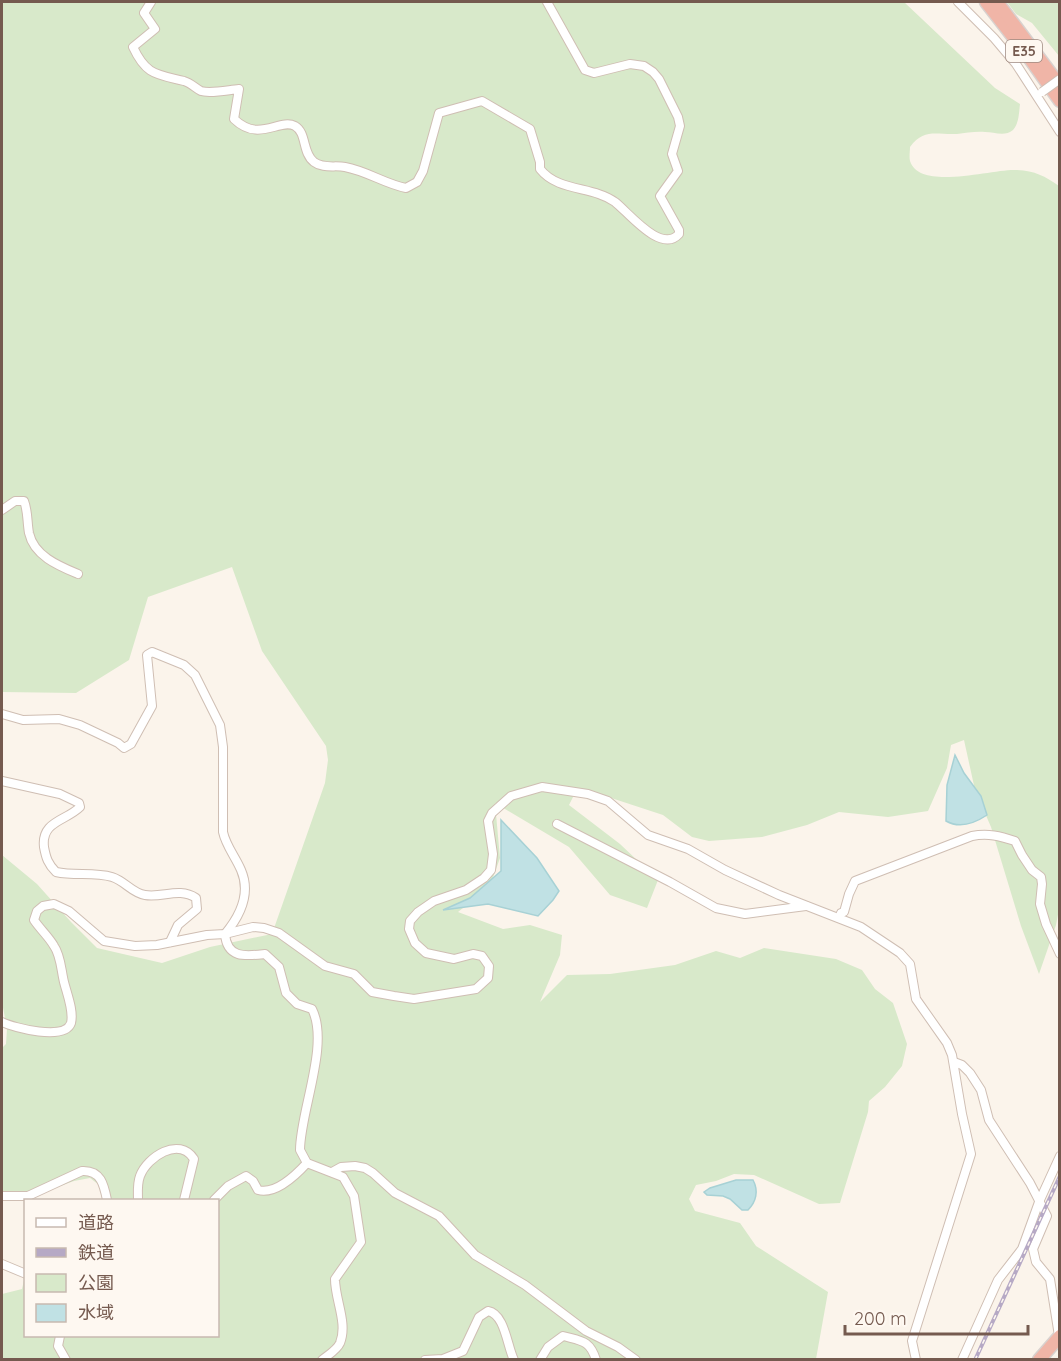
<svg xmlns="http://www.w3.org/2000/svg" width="1061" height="1361" font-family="Quicksand,'Noto Sans JP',sans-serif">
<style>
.green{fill:#d8e9ca}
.water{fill:#c0e1e4;stroke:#a7d1d5;stroke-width:1.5}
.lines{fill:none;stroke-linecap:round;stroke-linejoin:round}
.minor-casing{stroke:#cfbeb3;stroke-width:10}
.highway-casing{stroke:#d8d1ce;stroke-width:15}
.minor{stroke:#fff;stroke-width:8}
.highway{stroke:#f0b5a7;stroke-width:12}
.rail-casing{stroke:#b6a9c5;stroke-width:4}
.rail{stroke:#fef8f1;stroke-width:1.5;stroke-dasharray:4.5;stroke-linecap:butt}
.minor-bridge-casing{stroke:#cfbeb3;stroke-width:10;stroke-linecap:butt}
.minor-bridge{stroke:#fff;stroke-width:8}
.labels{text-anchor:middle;stroke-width:4.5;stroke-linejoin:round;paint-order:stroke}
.shield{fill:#fef8f1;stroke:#9e8980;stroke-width:1.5}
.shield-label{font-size:14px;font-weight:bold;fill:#755a4f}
</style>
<rect width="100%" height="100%" fill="#fbf4eb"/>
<g class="green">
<path d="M 2,2 L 904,2 L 995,88 L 1020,104 C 1019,112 1019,124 1013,130 C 1005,137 994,132 985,132 C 976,131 966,133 957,134 C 936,135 924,128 910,147 C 910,151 909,157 910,161 C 920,192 994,168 1017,170 C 1035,171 1045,176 1059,186 L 1060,904 L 1056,925 L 1039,974 L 1021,926 L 991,827 L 975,790 L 964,740 L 951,745 L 947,768 L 928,811 L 888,817 L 839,812 L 807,825 L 762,837 L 709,841 L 692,837 L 663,815 L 596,793 L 576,791 L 569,805 L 620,844 L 658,880 L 647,908 L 610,895 L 569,847 L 495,803 L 500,858 L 490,886 L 458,912 L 503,929 L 530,925 L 562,935 L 560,955 L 540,1002 L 567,975 L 610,974 L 675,965 L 716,951 L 740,958 L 764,948 L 836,959 L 862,970 L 875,989 L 893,1003 L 907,1044 L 902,1066 L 885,1087 L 869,1101 L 868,1112 L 840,1203 L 819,1204 L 754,1175 L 734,1174 L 716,1181 L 696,1185 L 689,1199 L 695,1211 L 740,1223 L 756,1246 L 828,1292 L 816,1359 L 2,1359 L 2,1294 L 22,1289 L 25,1276 L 26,1336 L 218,1336 L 218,1200 L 102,1200 L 103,1188 L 90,1178 L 74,1181 L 30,1197 L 2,1192 L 2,1048 L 6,1044 L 7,1029 L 2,1002 L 2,855 L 37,884 L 71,922 L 97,948 L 162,963 L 210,947 L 272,934 L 325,783 L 328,760 L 326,746 L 262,651 L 232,567 L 148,597 L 129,660 L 76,693 L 2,692 Z"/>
<path d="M 1007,2 L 1059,2 L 1059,56 L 1032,23 L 1016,14 Z"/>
</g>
<g class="water">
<path d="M 955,755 L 964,773 L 981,796 L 987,815 C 975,823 960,829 946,821 L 947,785 Z"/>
<path d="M 501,820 L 537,858 L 559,891 L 553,900 L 538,916 L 488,904 L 443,910 L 470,898 L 501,871 Z"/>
<path d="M 736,1180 L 753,1180 C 759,1191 756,1202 748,1210 L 742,1210 L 730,1199 L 723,1196 L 707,1195 L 704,1192 L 710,1188 Z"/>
</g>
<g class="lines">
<g class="minor-casing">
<g id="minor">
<path d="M 151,2 L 144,13 L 155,29 L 133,47 C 146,75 156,74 184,81 C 191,83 195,88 201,91 C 210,94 228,90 239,89 L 234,119 C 259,143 279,118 295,126 C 307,133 302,153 314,162 C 323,169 335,165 345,167 C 367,171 385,184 406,188 L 417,182 L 423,171 L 439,113 L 482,101 L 530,129 L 540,162 L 540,169 C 558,192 593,186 615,202 C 629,213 661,254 679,234 L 679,230 L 660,196 L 678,171 L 672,154 L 680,126 L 678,117 L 659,79 L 653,72 L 644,66 L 630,64 L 594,73 L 585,70 L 547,2"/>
<path d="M 958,2 L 994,38 L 1016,64 L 1060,132"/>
<path d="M 2,510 L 15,501 L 24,501 C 28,511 27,522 29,533 C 34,556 59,566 78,574"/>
<path d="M 2,714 L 23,720 L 59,719 L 80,725 L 118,743 L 124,748 L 131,744 L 152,706 L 147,655 L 152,652 L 184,665 L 195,675 L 220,725 L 223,747 L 223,832 C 226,846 235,856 241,870 C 251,893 240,916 225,934 C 227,959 246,956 265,954 L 279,967 L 286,993 L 297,1004 L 312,1009 C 330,1044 300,1112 300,1150 L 307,1163 L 343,1177 L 354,1196 L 361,1242 L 335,1279 C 335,1300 348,1323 340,1343 C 337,1350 328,1355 322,1360"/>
<path d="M 2,781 L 60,794 L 79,803 L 80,807 C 66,821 41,821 44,847 C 46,858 48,864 56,872 C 74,876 94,872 112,877 C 125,881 132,893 145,895 C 163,898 179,887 196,898 L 197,909 L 178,925 L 170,942"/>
<path d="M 557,824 L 670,882 L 716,908 L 745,914 L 806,906"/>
<path d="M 839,918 L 841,913 L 844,912 L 849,894 L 855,881 L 972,836 C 988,833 1000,836 1015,841 L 1022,855 L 1032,870 L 1041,877 L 1042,884 L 1040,904 L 1046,924 L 1060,954"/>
<path d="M 2,1022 C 14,1028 65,1041 71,1023 C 74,1011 67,994 64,982 C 61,970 61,956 54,946 C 49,937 40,929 34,920 L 37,911 L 43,906 L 54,904 L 69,911 L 104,941 L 135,946 L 157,945 L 207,935 L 225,934 L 253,927 L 264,928 L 279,933 L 325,966 L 354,974 L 372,992 L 394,996 L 414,999 L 476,989 L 488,978 L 489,966 L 482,956 L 473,954 L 454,959 L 426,953 L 415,943 L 409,929 L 410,921 L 418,912 L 434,901 L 466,890 L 484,878 L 491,870 L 493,854 L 488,821 L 492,813 L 511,796 L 542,787 L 588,794 L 608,801 L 648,835 L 688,849 L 725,870 L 779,895 L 861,927 L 900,953 L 910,964 L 916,999 L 947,1043 L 952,1055 L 962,1114 L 971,1154 L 912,1341 L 916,1360"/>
<path d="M 954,1062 L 962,1065 L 970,1073 L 981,1090 L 989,1120 L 1030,1183 L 1047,1216 L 1033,1249 L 1036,1262 L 1050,1279 L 1059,1336"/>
<path d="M 332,1172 L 341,1167 L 355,1166 L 365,1168 L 373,1173 L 395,1193 L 439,1216 L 475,1255 L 525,1285 L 586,1331 L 618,1347 L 636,1360"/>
<path d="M 2,1196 L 28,1196 L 82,1171 C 101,1170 104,1185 107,1200"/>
<path d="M 138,1200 C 138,1192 137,1184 140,1176 C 147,1157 179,1136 194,1159 L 184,1200"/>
<path d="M 214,1200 L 228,1186 L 246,1176 L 253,1181 L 258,1190 C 276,1195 296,1175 307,1163"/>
<path d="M 2,1264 L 26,1274"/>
<path d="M 60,1336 L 58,1346 L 66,1360"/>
<path d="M 425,1360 L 443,1359 L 463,1351 L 479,1317 L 488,1311 C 505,1314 507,1346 514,1360"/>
<path d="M 540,1360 L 548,1347 L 563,1336 C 581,1341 590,1340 596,1360"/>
<path d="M 962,1360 L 998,1280 L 1022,1249 L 1039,1202 L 1060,1156"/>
</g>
</g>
<g class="highway-casing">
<g id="highway">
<path d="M 986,2 L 1028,56 L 1060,101"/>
<path d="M 997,2 L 1060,86"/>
<path d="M 1039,1360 L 1060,1336"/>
</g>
</g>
<use href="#minor" class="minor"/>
<use href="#highway" class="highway"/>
<g class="rail-casing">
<path id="rail" d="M 975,1360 L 1060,1176"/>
</g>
<use href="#rail" class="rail"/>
<g class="minor-bridge-casing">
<path id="minor-bridge" d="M 1042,92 L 1060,79"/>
</g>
<use href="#minor-bridge" class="minor-bridge"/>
</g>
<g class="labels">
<rect class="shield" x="1006" y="40" width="36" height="22" rx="4.5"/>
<g class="shield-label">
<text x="1024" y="56">E35</text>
</g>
</g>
<rect width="1061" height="1361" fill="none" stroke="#755a4f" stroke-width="6"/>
<rect x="24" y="1199" width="195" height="138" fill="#fef8f1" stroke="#c7b9b0" stroke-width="1.5"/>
<rect x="36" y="1218" width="30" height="9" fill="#ffffff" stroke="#c7b9b0" stroke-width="1.5"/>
<text x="78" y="1229" font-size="18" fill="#755a4f">道路</text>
<rect x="36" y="1248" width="30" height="9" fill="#b6a9c5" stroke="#c7b9b0" stroke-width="1.5"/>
<text x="78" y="1259" font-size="18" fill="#755a4f">鉄道</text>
<rect x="36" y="1274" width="30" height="18" fill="#d8e9ca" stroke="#c7b9b0" stroke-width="1.5"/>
<text x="78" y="1289" font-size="18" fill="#755a4f">公園</text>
<rect x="36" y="1304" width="30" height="18" fill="#c0e1e4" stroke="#c7b9b0" stroke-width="1.5"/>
<text x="78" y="1319" font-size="18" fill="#755a4f">水域</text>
<path d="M845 1325v9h183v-9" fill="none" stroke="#755a4f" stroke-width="3"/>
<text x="854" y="1325" font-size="18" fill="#755a4f" stroke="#fef8f1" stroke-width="4.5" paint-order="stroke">200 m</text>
</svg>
